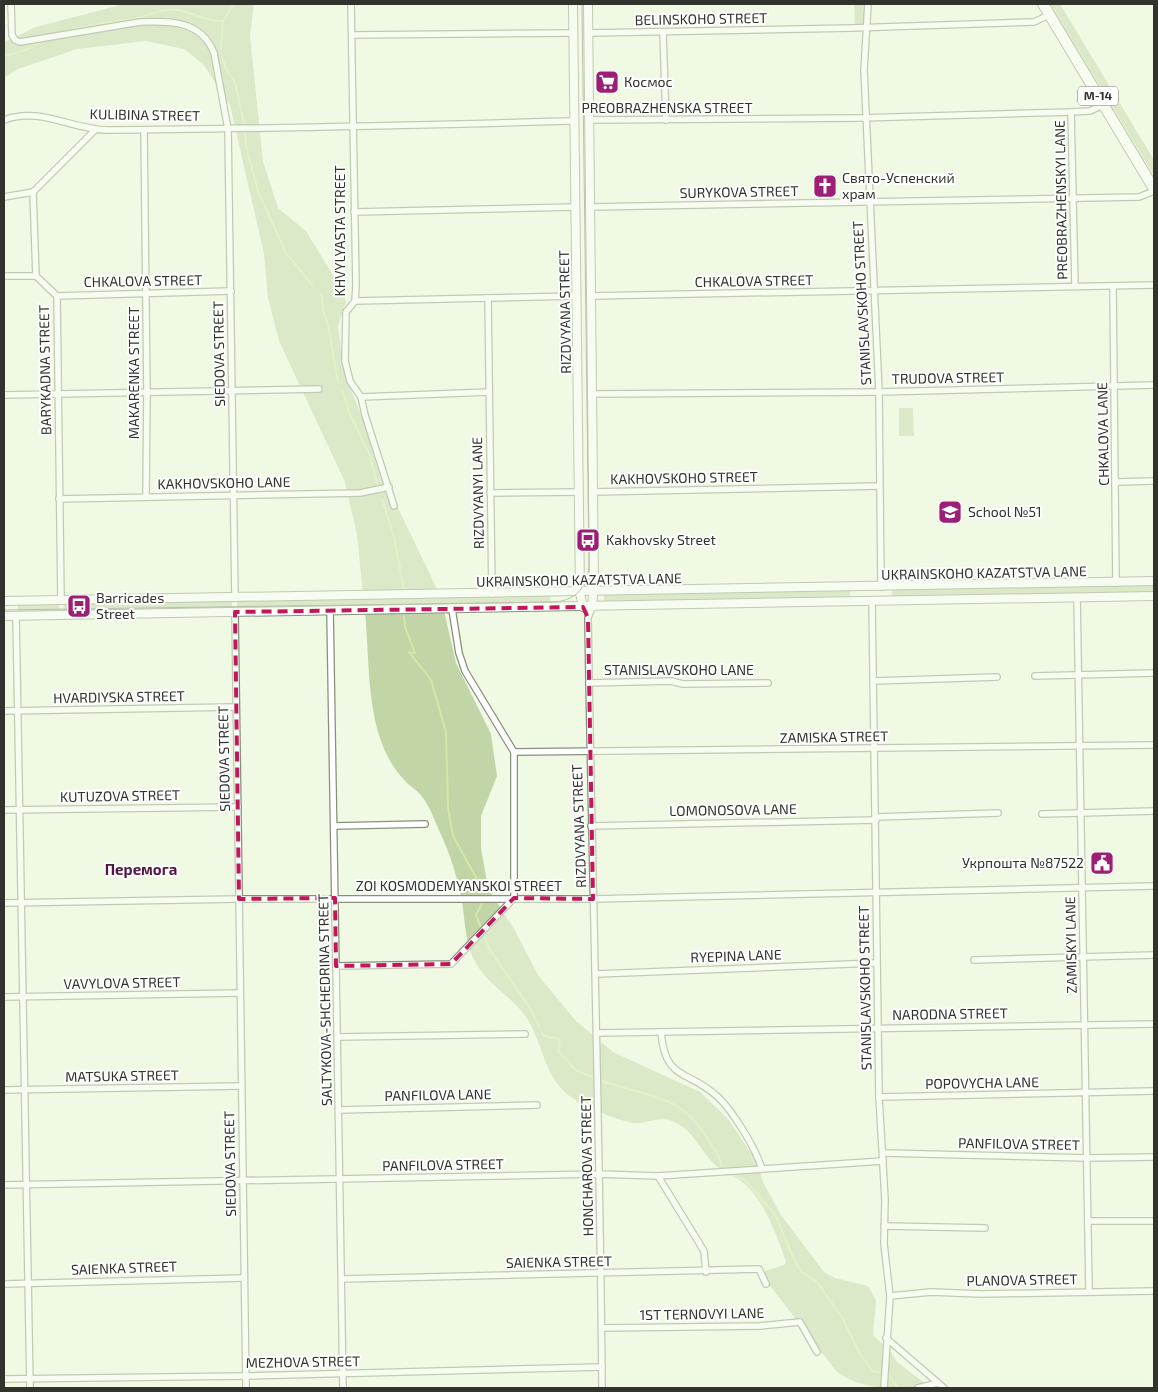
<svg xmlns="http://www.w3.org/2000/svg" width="1158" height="1392" font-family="'Exo 2',sans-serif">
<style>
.green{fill:#c2d5a6}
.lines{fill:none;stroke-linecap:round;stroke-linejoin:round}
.stream{stroke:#d0e9a7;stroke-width:2}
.street-casing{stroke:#88907d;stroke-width:8}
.secondary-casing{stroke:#88907d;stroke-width:10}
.highway-casing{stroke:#88907d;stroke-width:12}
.street{stroke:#fff;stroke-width:5.5}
.secondary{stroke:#fff;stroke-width:8}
.highway{stroke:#fff;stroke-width:10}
.tram{stroke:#767b6e;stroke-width:1}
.marked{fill:none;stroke:#c2185b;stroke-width:4;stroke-dasharray:10 6;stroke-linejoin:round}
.labels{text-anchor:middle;stroke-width:4;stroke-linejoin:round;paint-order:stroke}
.shield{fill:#fff;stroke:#6f716b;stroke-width:1}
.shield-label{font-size:12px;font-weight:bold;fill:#31342c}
.street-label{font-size:14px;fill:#31342c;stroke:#fff}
.poi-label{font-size:14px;fill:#31342c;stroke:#fff;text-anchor:start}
.neighbourhood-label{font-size:15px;font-weight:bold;fill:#53183f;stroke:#fff}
</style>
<rect width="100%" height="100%" fill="#f0f9e3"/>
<g class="green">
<path d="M 124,4 L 254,4 L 250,36 L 263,161 L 278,208 L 306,231 L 342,290 L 346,302 L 338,326 L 344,372 L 365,425 L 382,483 L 398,508 L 439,593 L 363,594 L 357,535 L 345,482 L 279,341 L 268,298 L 264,254 L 230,105 L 203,64 L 184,49 L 146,41 L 77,49 L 18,69 L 4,78 L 4,42 L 36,27 Z"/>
<path d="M 854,4 L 866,4 L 867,25 L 855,25 Z"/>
<path d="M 1050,4 L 1060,4 L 1154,160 L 1154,176 Z"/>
<path d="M 899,408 L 913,408 L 914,436 L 899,436 Z"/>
<path d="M 1154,585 L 1154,593 L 892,599 L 892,590 Z"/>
<path d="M 850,590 L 850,600 L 604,605 L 604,595 Z"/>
<path d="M 550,595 L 551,605 L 237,610 L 237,600 Z"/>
<path d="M 232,600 L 232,610 L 64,613 L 63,602 Z"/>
<path d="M 59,602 L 60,613 L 18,613 L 18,603 Z"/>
<path d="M 444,611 L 456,663 L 491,734 L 497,776 L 481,816 L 481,848 L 488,888 L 514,929 L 538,975 L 575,1020 L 613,1052 L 700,1092 L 729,1120 L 756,1161 L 764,1184 L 781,1215 L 824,1272 L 835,1278 L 868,1286 L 876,1300 L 873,1335 L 891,1352 L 897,1362 L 931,1388 C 897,1388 865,1392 837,1372 L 764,1278 L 765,1271 L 784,1265 L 786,1262 C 777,1235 764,1199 741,1181 C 733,1175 721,1172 713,1163 C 699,1148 691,1126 669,1120 C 659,1117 646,1123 636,1123 C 619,1122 580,1105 567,1094 C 544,1074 543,1045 528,1020 C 513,996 485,984 473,958 C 466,942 465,925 463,908 C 459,881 450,853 438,828 C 434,818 429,806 423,798 C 419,792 413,788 408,784 C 394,770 386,756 380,738 C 367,698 369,653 365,612 Z"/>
</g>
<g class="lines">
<g class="stream">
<path d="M 61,33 C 86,24 111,23 137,18 C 151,15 162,8 178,10 C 195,13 203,21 223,21"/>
<path d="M 221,49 L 223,21 L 234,4"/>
<path d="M 4,56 L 26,50 L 43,40"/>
<path d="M 222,57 L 226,69 L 235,82 L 244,123"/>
<path d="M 245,134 L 246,147 L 258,191 L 286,253 L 312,285"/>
<path d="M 320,294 L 322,297 L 323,310 L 328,325 L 338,382"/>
<path d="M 342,391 L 349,412 L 370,456 L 378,488"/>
<path d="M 382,499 L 394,537 L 404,589"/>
<path d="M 404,602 L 404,603"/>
<path d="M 404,616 L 405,627 L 415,653 L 409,652 L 431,680 L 446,732 L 448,808 L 453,836 L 482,888"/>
<path d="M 482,904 L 476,915 L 490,950 L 530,1008 L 539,1026"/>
<path d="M 542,1033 L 544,1036 L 560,1039 L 558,1051 L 577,1071 L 595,1078"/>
<path d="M 600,1080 C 646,1098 680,1091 709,1141 C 714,1148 721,1157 721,1165"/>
<path d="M 730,1174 L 745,1180 L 776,1216 L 795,1262 L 802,1272 L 817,1282 L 842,1317 L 859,1352 L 872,1371 L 879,1372"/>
<path d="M 887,1374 L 898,1388"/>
</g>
<g class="street-casing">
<g id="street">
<path d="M 11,4 L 12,35 L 15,40 L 20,42 L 140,22 C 170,21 201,20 214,53 L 228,129 L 235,598"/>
<path d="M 351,4 L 356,286 L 355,301 L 346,312 L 345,361 L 350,381 L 361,397 L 365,415 L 394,506"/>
<path d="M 868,4 L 864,70 L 879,392 L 881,587"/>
<path d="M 663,32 L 666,120"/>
<path d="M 589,33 L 852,28 L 1034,22 L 1049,15"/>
<path d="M 352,35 L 574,33"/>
<path d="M 1071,112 L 1075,286"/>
<path d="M 4,120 C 39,106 73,130 108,130 C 264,129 419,125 575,121"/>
<path d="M 589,120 L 860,118 L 1071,112 L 1090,111 L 1103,105"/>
<path d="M 144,130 L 147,392 L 146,497"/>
<path d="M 4,197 L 33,192"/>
<path d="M 590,207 L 1139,197 L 1154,191"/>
<path d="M 354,212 L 576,207"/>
<path d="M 4,276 L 36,276"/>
<path d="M 1113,286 L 1116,583"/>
<path d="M 57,296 L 231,291"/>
<path d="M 591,296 L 1154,285"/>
<path d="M 488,298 L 492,594"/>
<path d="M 355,301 L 577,296"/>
<path d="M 592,394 L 879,392 L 1154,385"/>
<path d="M 4,395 L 319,389"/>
<path d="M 361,397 L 489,392"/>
<path d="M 1116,482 L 1154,481"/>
<path d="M 593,492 L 879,486"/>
<path d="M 490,493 L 579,492"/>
<path d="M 59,499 L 360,493 L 389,487"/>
<path d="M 1077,597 L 1089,1291"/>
<path d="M 61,600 L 57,296 L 36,276 L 33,192 L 95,130"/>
<path d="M 872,601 L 879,1097 L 885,1200 L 884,1244 L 890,1296 L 884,1388"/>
<path d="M 592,607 L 588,618 C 592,875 600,1132 602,1388"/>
<path d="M 452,609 L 459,653 L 465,671 L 514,752 L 514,898"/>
<path d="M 330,610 L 343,1388"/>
<path d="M 235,612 L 246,1388"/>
<path d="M 16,615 L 30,1388"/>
<path d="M 1035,676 L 1154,673"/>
<path d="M 874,681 L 997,677"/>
<path d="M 589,683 L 671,681 L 683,684 L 768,683"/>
<path d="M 4,711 L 235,707"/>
<path d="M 514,752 L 1154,745"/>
<path d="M 4,810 L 238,807"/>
<path d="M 1042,814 L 1154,811"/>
<path d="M 876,817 L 998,813"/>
<path d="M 334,826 L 425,824"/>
<path d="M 591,826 L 876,820"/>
<path d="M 4,903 L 239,899 L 593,899 L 1154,886"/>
<path d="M 974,960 L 1154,955"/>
<path d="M 336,966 L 451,964 L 514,898"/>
<path d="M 596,974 L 876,963"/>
<path d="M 4,997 L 240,993"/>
<path d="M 661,1032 C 665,1082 688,1069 718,1097 C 733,1111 756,1149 762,1169"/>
<path d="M 597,1033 L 1154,1024"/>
<path d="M 338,1037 L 525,1034"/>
<path d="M 4,1090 L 241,1086"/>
<path d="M 879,1097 L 1154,1091"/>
<path d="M 339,1110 L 537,1105"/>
<path d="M 883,1153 L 1087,1158 L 1154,1157"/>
<path d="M 658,1176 L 704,1251 L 706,1272"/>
<path d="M 4,1185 L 599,1174 L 658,1176 L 883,1161"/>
<path d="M 1088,1221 L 1154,1221"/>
<path d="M 884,1226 L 985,1228"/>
<path d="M 342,1279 L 759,1269 L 766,1284"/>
<path d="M 4,1284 L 244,1278"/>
<path d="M 890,1296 L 931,1292 L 982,1294 L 1154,1291"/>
<path d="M 603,1328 L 760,1326 L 800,1322 L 817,1352"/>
<path d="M 886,1338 L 944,1388"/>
<path d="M 4,1379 L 245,1376 L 602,1367"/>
<path d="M 918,1388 L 938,1383"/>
</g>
</g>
<g class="secondary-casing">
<g id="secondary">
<path d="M 573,4 L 580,593 L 583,607"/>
<path d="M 588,4 L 594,584 L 592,607"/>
<path d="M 4,601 L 1154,581"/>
<path d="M 4,616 L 1154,596"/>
</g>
</g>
<g class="highway-casing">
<path id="highway" d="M 1043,4 L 1154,189"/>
</g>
<use href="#street" class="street"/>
<use href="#secondary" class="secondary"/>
<use href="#highway" class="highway"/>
<path class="tram" d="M 4,610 L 556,602 C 577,599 586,588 589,567 L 582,4"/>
</g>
<path d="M0 0H1158V1392H0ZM 583,607 L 588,618 L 593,899 L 514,898 L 451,964 L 336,966 L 335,898 L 239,899 L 235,612 Z" fill="#f0f9e3" fill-opacity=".55" fill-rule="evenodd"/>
<path class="marked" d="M 583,607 L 588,618 L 593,899 L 514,898 L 451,964 L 336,966 L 335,898 L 239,899 L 235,612 Z"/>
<defs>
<g id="supermarket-square" transform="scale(1.25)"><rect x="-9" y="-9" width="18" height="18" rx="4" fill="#9c1f75" stroke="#fff"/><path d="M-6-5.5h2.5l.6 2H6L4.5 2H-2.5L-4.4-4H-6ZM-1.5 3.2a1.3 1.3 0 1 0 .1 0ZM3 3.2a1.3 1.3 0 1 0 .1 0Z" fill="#fff"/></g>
<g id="church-square" transform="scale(1.25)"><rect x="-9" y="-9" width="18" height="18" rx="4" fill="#9c1f75" stroke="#fff"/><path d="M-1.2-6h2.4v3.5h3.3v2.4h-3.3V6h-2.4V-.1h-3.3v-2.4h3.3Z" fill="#fff"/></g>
<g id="school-square" transform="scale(1.25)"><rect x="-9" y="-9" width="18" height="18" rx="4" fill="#9c1f75" stroke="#fff"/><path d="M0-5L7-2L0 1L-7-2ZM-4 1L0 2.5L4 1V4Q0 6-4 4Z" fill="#fff"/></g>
<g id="bus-square" transform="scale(1.25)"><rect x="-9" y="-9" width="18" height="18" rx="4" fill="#9c1f75" stroke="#fff"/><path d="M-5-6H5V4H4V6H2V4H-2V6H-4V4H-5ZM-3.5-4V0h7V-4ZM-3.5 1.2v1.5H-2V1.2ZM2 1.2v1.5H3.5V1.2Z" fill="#fff"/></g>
<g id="civic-square" transform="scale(1.25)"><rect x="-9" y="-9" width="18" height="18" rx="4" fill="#9c1f75" stroke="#fff"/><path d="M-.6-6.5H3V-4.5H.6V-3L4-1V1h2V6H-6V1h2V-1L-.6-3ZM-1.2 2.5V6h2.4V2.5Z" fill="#fff"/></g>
</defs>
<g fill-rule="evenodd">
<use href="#supermarket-square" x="607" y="82"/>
<use href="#church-square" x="825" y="186"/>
<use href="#school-square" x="950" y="512"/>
<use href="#bus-square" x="588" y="540"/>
<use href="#bus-square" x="79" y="606"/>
<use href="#civic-square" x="1102" y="863"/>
</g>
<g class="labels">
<rect class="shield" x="1078" y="86.5" width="40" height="19" rx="4"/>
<g class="shield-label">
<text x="1098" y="100">М-14</text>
</g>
<g class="street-label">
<text transform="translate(701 19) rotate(-1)" y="5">BELINSKOHO STREET</text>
<text x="667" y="113">PREOBRAZHENSKA STREET</text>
<text transform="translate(145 115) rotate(1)" y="5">KULIBINA STREET</text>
<text transform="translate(739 192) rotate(-1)" y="5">SURYKOVA STREET</text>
<text transform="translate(1061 200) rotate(-91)" y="5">PREOBRAZHENSKYI LANE</text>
<text transform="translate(340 231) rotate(-90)" y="5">KHVYLYASTA STREET</text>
<text transform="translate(143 281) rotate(-1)" y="5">CHKALOVA STREET</text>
<text transform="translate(754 281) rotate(-1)" y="5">CHKALOVA STREET</text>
<text transform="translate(862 303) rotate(-93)" y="5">STANISLAVSKOHO STREET</text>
<text transform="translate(565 312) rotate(-91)" y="5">RIZDVYANA STREET</text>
<text transform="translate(219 354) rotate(-91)" y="5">SIEDOVA STREET</text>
<text transform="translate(45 370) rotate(-91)" y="5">BARYKADNA STREET</text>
<text transform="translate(134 373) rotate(-90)" y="5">MAKARENKA STREET</text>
<text transform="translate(948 378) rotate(-1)" y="5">TRUDOVA STREET</text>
<text transform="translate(1103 434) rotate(-91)" y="5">CHKALOVA LANE</text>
<text transform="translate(684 478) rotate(-1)" y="5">KAKHOVSKOHO STREET</text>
<text transform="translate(224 483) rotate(-1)" y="5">KAKHOVSKOHO LANE</text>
<text transform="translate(478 493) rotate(-91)" y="5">RIZDVYANYI LANE</text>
<text transform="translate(984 573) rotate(-1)" y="5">UKRAINSKOHO KAZATSTVA LANE</text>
<text transform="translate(579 580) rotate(-1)" y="5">UKRAINSKOHO KAZATSTVA LANE</text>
<text x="679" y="675">STANISLAVSKOHO LANE</text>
<text transform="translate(119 697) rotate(-1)" y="5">HVARDIYSKA STREET</text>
<text transform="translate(834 737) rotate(-1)" y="5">ZAMISKA STREET</text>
<text transform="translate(224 759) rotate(-91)" y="5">SIEDOVA STREET</text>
<text transform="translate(120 796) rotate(-1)" y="5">KUTUZOVA STREET</text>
<text transform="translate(733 810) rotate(-1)" y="5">LOMONOSOVA LANE</text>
<text transform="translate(579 826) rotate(-92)" y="5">RIZDVYANA STREET</text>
<text x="459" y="891">ZOI KOSMODEMYANSKOI STREET</text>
<text transform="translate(1071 945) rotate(-91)" y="5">ZAMISKYI LANE</text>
<text transform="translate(736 956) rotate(-2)" y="5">RYEPINA LANE</text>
<text transform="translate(122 983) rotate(-1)" y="5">VAVYLOVA STREET</text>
<text transform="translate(865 988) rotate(-91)" y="5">STANISLAVSKOHO STREET</text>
<text transform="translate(325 1000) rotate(-91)" y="5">SALTYKOVA-SHCHEDRINA STREET</text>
<text transform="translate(950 1014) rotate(-1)" y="5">NARODNA STREET</text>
<text transform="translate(122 1076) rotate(-1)" y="5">MATSUKA STREET</text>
<text transform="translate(982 1083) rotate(-1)" y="5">POPOVYCHA LANE</text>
<text transform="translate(438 1095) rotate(-1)" y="5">PANFILOVA LANE</text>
<text transform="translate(1019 1144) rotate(1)" y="5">PANFILOVA STREET</text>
<text transform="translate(230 1164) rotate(-91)" y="5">SIEDOVA STREET</text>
<text transform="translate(443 1165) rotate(-1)" y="5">PANFILOVA STREET</text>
<text transform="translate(587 1166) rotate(-91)" y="5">HONCHAROVA STREET</text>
<text transform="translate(559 1262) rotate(-1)" y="5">SAIENKA STREET</text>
<text transform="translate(124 1268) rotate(-2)" y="5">SAIENKA STREET</text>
<text transform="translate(1022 1280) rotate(-1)" y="5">PLANOVA STREET</text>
<text transform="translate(702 1314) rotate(-1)" y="5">1ST TERNOVYI LANE</text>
<text transform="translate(303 1362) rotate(-1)" y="5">MEZHOVA STREET</text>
</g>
<g class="poi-label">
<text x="624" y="87">Космос</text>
<text x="842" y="183">Свято-Успенский<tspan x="842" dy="16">храм</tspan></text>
<text x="968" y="517">School №51</text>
<text x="606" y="545">Kakhovsky Street</text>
<text x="96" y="603">Barricades<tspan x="96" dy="16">Street</tspan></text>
<text x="1084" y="868" text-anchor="end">Укрпошта №87522</text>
</g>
<g class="neighbourhood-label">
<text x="141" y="875">Перемога</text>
</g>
</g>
<rect width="1158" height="1392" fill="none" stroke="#31342c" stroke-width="10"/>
</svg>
